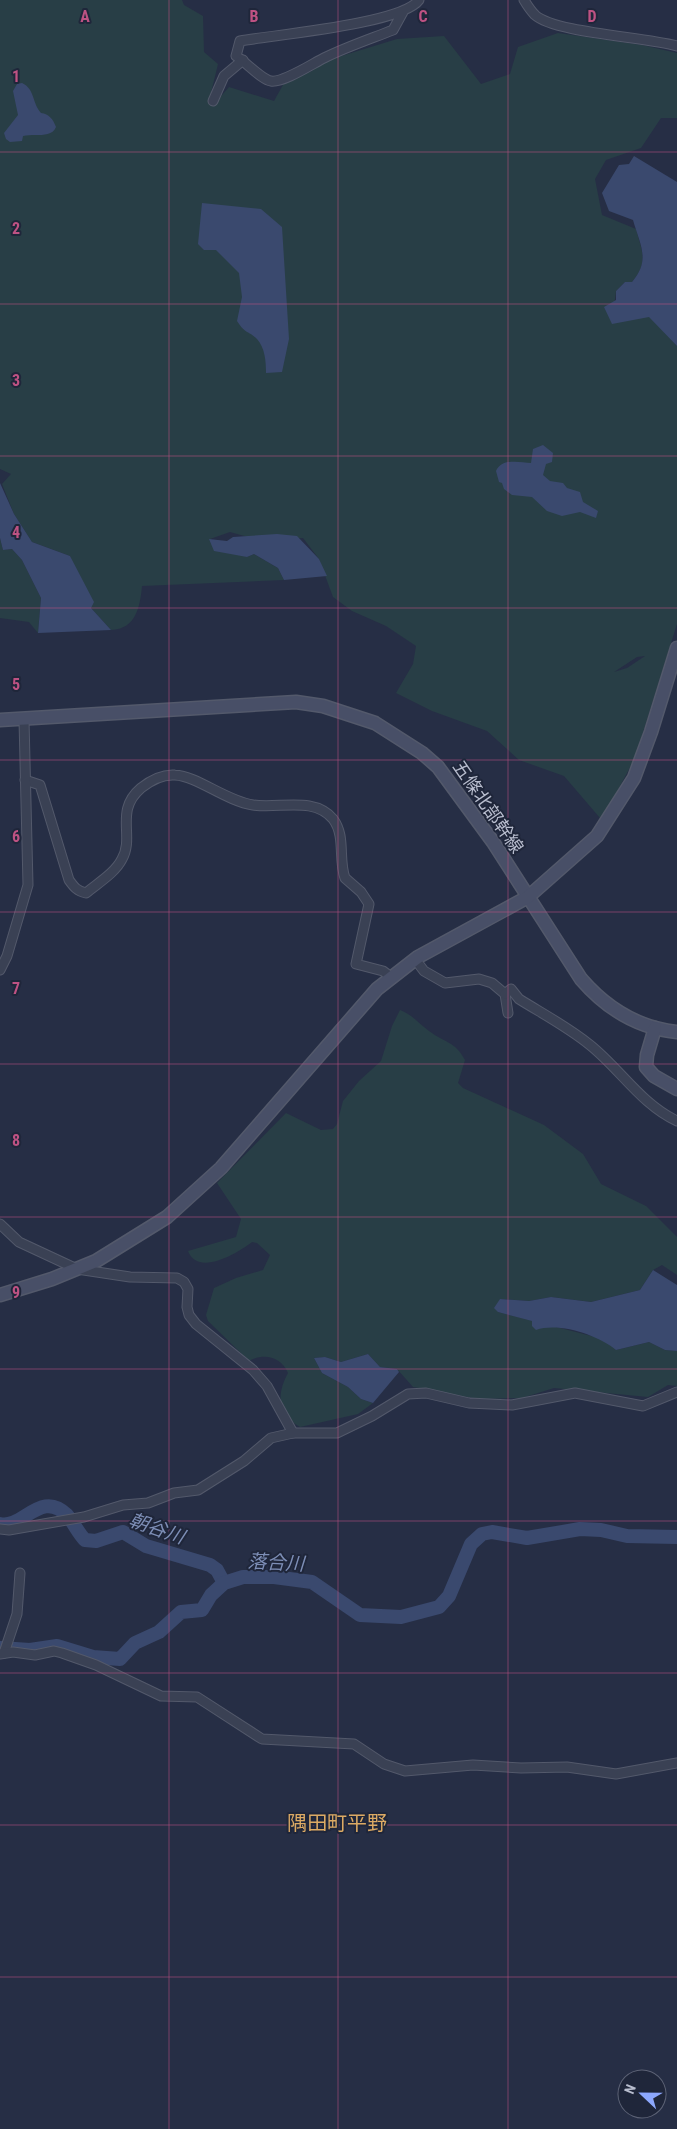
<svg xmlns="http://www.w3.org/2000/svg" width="677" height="2129" font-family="'Roboto Condensed','Noto Sans JP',sans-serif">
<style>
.green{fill:#283e46;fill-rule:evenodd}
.water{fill:#3a496e}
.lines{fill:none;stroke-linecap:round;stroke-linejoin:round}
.river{stroke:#3a496e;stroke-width:14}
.street-casing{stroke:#53596b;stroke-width:11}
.secondary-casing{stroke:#53596b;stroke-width:15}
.street{stroke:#3a4154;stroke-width:9}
.secondary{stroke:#484f67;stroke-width:12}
.grid{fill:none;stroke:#be5283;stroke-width:1;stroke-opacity:0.55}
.labels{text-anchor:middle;stroke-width:4;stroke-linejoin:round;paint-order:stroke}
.street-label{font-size:18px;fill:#b8bdce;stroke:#1f263a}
.water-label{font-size:19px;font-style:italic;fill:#7d8eb6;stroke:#1f263a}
.quarter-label{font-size:20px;fill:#dcaa64;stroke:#1f263a}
.grid-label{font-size:16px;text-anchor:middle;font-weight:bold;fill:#be5283;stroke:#1f263a;stroke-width:4;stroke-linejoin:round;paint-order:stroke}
</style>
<rect width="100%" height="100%" fill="#262e45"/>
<g class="green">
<path d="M 0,0 L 182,0 L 184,5 L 203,16 L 204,52 L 218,64 L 210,97 L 215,103 L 229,87 L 274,101 L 284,83 L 312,71 L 325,61 L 397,39 L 444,36 L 481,84 L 510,74 L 518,47 L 558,33 L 642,45 L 677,53 L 677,118 L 661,118 L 641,148 L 606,160 L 595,179 L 602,215 L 636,229 C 642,252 649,262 632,282 L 625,282 L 616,291 L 612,323 L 649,316 L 677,346 L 677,624 L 635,758 L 611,803 L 600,818 L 564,776 L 519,760 L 487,731 L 432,711 L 396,693 L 413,664 L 416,646 L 386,626 L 352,611 L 333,597 L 319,559 L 303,538 L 262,541 L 230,532 L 210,539 L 247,557 L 254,554 L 278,568 L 284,580 L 142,586 C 140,607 136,629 111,630 L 91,608 L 70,556 L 32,542 L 14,514 L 2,484 L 11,474 L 0,469 ZM 645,656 L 627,668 L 614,672 L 637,657 Z"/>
<path d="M 0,538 L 3,550 L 12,549 L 22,560 L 41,598 L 38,633 L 29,622 L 0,618 Z"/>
<path d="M 400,1010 C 413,1015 418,1023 429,1031 C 445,1043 455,1041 465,1060 L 458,1083 L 463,1088 L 544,1125 L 583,1154 L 601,1184 L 646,1206 L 677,1237 L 677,1275 L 662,1265 L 653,1270 L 640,1290 L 591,1302 L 551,1297 L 529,1301 L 500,1299 L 498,1312 L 603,1339 L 616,1350 L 649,1342 L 665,1350 L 677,1351 L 677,1386 L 668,1385 L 648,1397 L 554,1388 L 522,1398 L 478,1399 L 413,1387 L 397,1369 L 380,1367 L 368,1354 L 341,1362 L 325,1357 L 314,1358 L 322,1373 L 348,1387 L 361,1399 L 373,1403 L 358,1414 L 300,1427 C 276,1414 277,1393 288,1373 C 281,1356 263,1353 249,1361 L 208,1321 L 206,1315 L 214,1288 L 236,1278 L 263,1270 L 270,1255 L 257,1243 L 252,1242 C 238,1253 198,1277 188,1251 L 236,1237 L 241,1219 L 217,1183 L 286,1113 L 321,1130 L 333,1129 L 337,1124 L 343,1101 L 359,1081 L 381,1061 L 392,1026 Z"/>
</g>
<g class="water">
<path d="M 22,83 C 35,89 32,103 41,113 C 49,114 53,119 56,127 C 51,139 34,133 23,136 L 22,141 L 10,142 L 6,139 L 4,133 L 18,115 L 13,91 L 17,84 Z"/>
<path d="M 634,156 L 677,182 L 677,346 L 649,317 L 612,324 L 604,307 L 616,300 L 616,291 L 625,282 L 632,282 C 651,260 640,245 633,220 L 609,211 L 602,193 L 619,165 L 629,164 Z"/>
<path d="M 202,203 L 261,209 L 282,227 L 289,339 L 282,372 L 266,373 C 266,361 265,348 257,339 C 248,330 246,335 237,321 L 242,297 L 239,273 L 216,250 L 204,250 L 198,244 Z"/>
<path d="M 543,445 L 553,453 L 552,462 L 546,464 L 543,475 L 550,481 L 563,483 L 567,488 L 580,492 L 583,502 L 598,511 L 596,518 L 580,512 L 562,516 L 547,511 L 532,497 L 512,495 L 504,489 L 502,483 L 499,482 L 496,471 C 502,458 519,462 531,463 L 533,449 Z"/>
<path d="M 0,483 L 14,514 L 32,542 L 70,556 L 94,602 L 91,608 L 111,630 L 38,633 L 41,598 L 22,560 L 12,549 L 3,550 L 0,538 Z"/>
<path d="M 277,534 L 297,536 L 319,559 L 327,576 L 284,580 L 278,568 L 254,554 L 247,557 L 214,551 L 209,539 L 227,541 L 233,537 Z"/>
<path d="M 653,1270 L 677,1285 L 677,1351 L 665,1350 L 649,1342 L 616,1350 C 598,1335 559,1322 536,1330 L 532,1326 L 532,1321 L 498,1312 L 494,1308 L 500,1299 L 529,1301 L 551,1297 L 591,1302 L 640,1290 Z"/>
<path d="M 368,1354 L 380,1367 L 397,1369 L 399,1372 L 373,1403 L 361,1399 L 348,1387 L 322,1373 L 314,1358 L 325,1357 L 341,1362 Z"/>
</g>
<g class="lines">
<g class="river">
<path d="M 0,1524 C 23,1529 41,1489 67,1515 C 74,1523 78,1533 85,1540 L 96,1541 L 123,1532 L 146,1546 L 210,1565 L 217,1570 L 224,1583"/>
<path d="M 0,1648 L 30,1650 L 57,1646 L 93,1657 L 120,1659 L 135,1643 L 159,1632 L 181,1612 L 202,1610 L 211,1595 L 224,1583 L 243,1577 L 274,1577 L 312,1582 L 360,1615 L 401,1617 L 439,1607 L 449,1596 L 471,1544 L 482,1534 L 492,1532 L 527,1538 L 580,1529 L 601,1530 L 627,1536 L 677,1537"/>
</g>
<g class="street-casing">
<g id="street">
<path d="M 524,0 C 527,5 531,11 535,15 C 555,33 646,37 677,46"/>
<path d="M 404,10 L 393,30 C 370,39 346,47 324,58 C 312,64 283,83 271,81 C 262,80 246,62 236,56 L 240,41 C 273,35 402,24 419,0"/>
<path d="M 213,101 L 224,76 L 243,60"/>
<path d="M 25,780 L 40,785 L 69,880 C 74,887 77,891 86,893 C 98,883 115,873 122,859 C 135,836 114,811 141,788 C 151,780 162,774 175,775 C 197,776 226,801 253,805 C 279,809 314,796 333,819 C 346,836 338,859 345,878 L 361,892 L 369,904 L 356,964 L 383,971 L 391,977"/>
<path d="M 415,959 L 424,971 L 445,983 L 479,979 L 492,983 L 505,994 L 508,1013"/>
<path d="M 0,970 L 7,956 L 28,885 L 24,720"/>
<path d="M 505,994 L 511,989 L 519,999 C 543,1014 568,1027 590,1045 C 620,1069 642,1105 677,1121"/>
<path d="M 0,1224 L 19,1242 L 77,1269 L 130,1277 L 177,1278 L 184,1282 L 188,1289 L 187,1307 L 189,1315 L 196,1324 L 253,1370 L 267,1386 L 293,1433"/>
<path d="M 0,1529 L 9,1530 L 84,1517 L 123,1505 L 148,1503 L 174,1493 L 198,1490 L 244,1461 L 271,1438 L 293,1433 L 337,1433 L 372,1416 L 408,1394 L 426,1393 L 469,1403 L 512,1405 L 575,1393 L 643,1406 L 677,1392"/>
<path d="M 4,1653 L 17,1614 L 20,1573"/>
<path d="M 0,1654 L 13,1652 L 35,1655 L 54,1651 L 62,1653 L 96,1665 L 161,1696 L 197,1697 L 262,1739 L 354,1744 L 384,1764 L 405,1771 L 473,1765 L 521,1768 L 567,1767 L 616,1774 L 677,1763"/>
</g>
</g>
<g class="secondary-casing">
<g id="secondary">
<path d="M 0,720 L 296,702 L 323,706 L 375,723 L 422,753 L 438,767 L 493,842 L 581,979 C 606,1008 638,1028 677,1032"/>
<path d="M 655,1028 L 647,1055 L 646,1067 L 654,1076 L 677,1089"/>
<path d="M 0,1295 L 52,1279 L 96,1261 L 167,1217 L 221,1168 L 377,989 L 418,957 L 528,897 L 597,836 L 634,778 L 651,732 L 677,648"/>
</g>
</g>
<use href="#street" class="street"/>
<use href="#secondary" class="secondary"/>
</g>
<path class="grid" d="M 169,0 L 169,2129M 338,0 L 338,2129M 508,0 L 508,2129M 0,152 L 677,152M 0,304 L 677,304M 0,456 L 677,456M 0,608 L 677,608M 0,760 L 677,760M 0,912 L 677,912M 0,1064 L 677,1064M 0,1217 L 677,1217M 0,1369 L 677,1369M 0,1521 L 677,1521M 0,1673 L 677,1673M 0,1825 L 677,1825M 0,1977 L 677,1977"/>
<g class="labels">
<g class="street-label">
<text transform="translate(488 807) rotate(55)" y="6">五條北部幹線</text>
</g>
<g class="water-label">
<text transform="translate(157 1528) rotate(19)" y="7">朝谷川</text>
<text transform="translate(276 1562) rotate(3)" y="7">落合川</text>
</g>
<g class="quarter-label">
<text x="337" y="1830">隅田町平野</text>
</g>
</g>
<g class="grid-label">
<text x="85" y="22">A</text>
<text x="254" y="22">B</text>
<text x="423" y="22">C</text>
<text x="592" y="22">D</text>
<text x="16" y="82">1</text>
<text x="16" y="234">2</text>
<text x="16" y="386">3</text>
<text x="16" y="538">4</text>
<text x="16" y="690">5</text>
<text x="16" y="842">6</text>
<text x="16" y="994">7</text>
<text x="16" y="1146">8</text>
<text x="16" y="1298">9</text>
</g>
<g transform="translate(642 2094) rotate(292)"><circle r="24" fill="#1f263a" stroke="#5c6275"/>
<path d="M0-4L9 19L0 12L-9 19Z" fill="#8da8fe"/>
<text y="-8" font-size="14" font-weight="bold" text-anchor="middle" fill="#b8bdce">N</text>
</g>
</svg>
